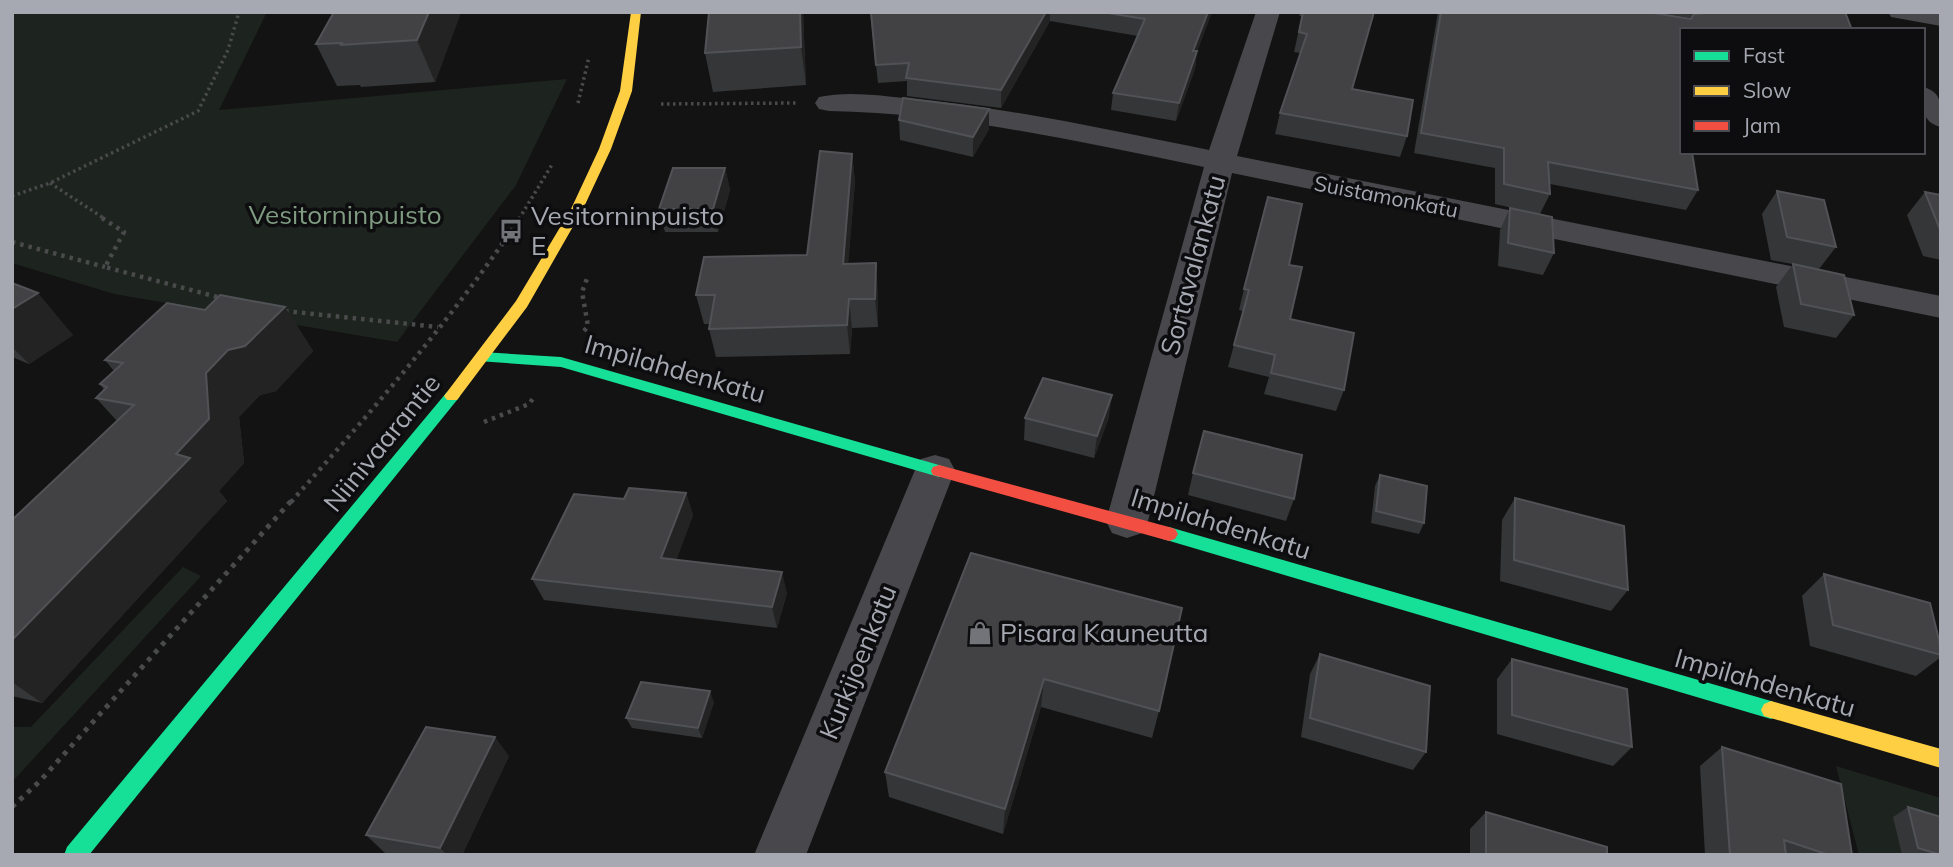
<svg xmlns="http://www.w3.org/2000/svg" width="1953" height="867" font-family="Mulish,sans-serif">
<style>
.green{fill:#1d231e}
.lines{fill:none;stroke-linecap:round;stroke-linejoin:round}
.path-far2{stroke:#494a4c;stroke-width:3.5;stroke-dasharray:2.5 3.5;stroke-linecap:butt}
.path-far1{stroke:#494a4c;stroke-width:4.5;stroke-dasharray:3.5 5;stroke-linecap:butt}
.path{stroke:#494a4c;stroke-width:5;stroke-dasharray:4.5 6;stroke-linecap:butt}
.street{fill:#48484c;fill-rule:evenodd}
.fast{fill:#16e098;fill-rule:evenodd}
.slow{fill:#ffcf43;fill-rule:evenodd}
.jam{fill:#f24e42;fill-rule:evenodd}
.wall{fill:#353637}
.shaded-wall{fill:#232323}
.building{fill:#424244;stroke:#515256;stroke-width:2}
.labels{text-anchor:middle;stroke-width:7;stroke-linejoin:round;paint-order:stroke}
.far-street-label{font-size:21px;fill:#a6a9b2;stroke:#0d0d0f}
.park-label{font-size:26px;fill:#7f9b81;stroke:#0d0d0f}
.poi-label{font-size:26px;fill:#a6a9b2;stroke:#0d0d0f;text-anchor:start}
.street-label{font-size:26px;fill:#a6a9b2;stroke:#0d0d0f}
</style>
<rect width="100%" height="100%" fill="#131313"/>
<g class="green">
<path d="M 12,12 L 267,12 L 219,110 L 567,79 L 516,185 L 397,342 L 114,294 L 12,263 Z"/>
<path d="M 183,567 L 201,576 L 12,782 L 12,727 L 31,727 Z"/>
<path d="M 1836,766 L 1941,798 L 1941,855 L 1859,855 Z"/>
</g>
<g class="lines">
<g class="path-far2">
<path d="M 578,103 L 589,57"/>
<path d="M 661,104 L 796,103"/>
<path d="M 50,183 L 105,219"/>
<path d="M 12,196 L 50,183 L 198,111 L 228,50 L 239,12"/>
<path d="M 519,219 L 553,163"/>
</g>
<g class="path-far1">
<path d="M 102,218 L 124,232 L 105,267 L 221,298"/>
<path d="M 12,242 L 105,267"/>
<path d="M 285,311 L 438,327"/>
<path d="M 584,331 L 588,326 L 582,292 L 588,276"/>
<path d="M 484,422 L 529,404 L 534,397"/>
<path d="M 291,502 C 372,411 452,319 520,218"/>
</g>
<path class="path" d="M 12,807 L 40,781 L 292,500"/>
<g class="street">
<path d="M 1256,12 L 1280,12 L 1237,156 L 1941,296 L 1941,318 L 1232,173 L 1148,521 L 1142,533 L 1127,538 L 1112,533 L 1106,521 L 1204,167 C 1080,142 956,113 829,111 L 819,109 L 815,103 L 819,97 C 846,91 877,95 904,98 C 1007,107 1108,130 1209,150 Z"/>
<path d="M 1888,12 L 1941,12 L 1941,26 L 1891,17 Z"/>
<path d="M 1923,87 C 1944,92 1941,109 1941,127 C 1920,122 1923,105 1923,87 Z"/>
<path d="M 935,455 L 949,459 L 955,470 L 806,855 L 754,855 L 915,470 L 921,459 Z"/>
</g>
<g class="fast">
<path d="M 482,352 L 561,357 L 939,465 L 945,467 L 947,471 L 945,475 L 939,477 L 561,367 L 477,361 L 475,357 Z"/>
<path d="M 452,391 L 460,396 L 457,400 L 89,855 L 64,855 L 67,847 L 447,392 Z"/>
<path d="M 1169,527 L 1771,701 L 1778,704 L 1781,710 L 1778,716 L 1771,719 L 1163,539 L 1160,534 L 1163,529 Z"/>
</g>
<g class="slow">
<path d="M 631,12 L 641,12 L 632,91 L 611,149 L 583,209 L 527,307 L 457,400 L 447,400 L 444,396 L 447,392 L 516,301 L 571,209 L 599,149 L 620,91 Z"/>
<path d="M 1771,701 L 1941,749 L 1941,768 L 1764,716 L 1761,710 L 1764,704 Z"/>
</g>
<path class="jam" d="M 939,465 L 1169,527 L 1175,529 L 1178,534 L 1175,539 L 1169,541 L 933,475 L 931,471 L 933,467 Z"/>
</g>
<g class="wall">
<path d="M 334,12 L 461,12 L 435,82 L 361,87 L 360,85 L 337,86 L 316,44 Z"/>
<path d="M 803,12 L 806,85 L 713,92 L 705,53 Z"/>
<path d="M 870,12 L 1212,12 L 1197,51 L 1195,69 L 1176,121 L 1111,110 L 1113,93 L 1138,36 L 1050,21 L 1001,108 L 907,96 L 907,81 L 878,83 Z"/>
<path d="M 1300,12 L 1374,12 L 1352,89 L 1407,136 L 1400,157 L 1275,134 L 1280,113 L 1300,53 L 1294,52 L 1302,16 L 1299,16 Z"/>
<path d="M 1438,12 L 1647,12 L 1691,19 L 1692,18 L 1651,12 L 1845,12 L 1682,30 L 1682,152 L 1698,190 L 1686,210 L 1550,184 L 1550,194 L 1540,214 L 1495,204 L 1495,168 L 1414,153 Z"/>
<path d="M 989,109 L 989,129 L 973,157 L 900,140 L 899,120 Z"/>
<path d="M 852,154 L 855,182 L 848,263 L 878,292 L 878,327 L 852,328 L 850,354 L 716,357 L 709,329 L 710,324 L 704,324 L 696,295 L 807,255 Z"/>
<path d="M 725,168 L 730,190 L 718,232 L 665,232 L 659,209 Z"/>
<path d="M 1777,191 L 1836,247 L 1819,269 L 1771,260 L 1762,214 Z"/>
<path d="M 1925,192 L 1941,195 L 1941,260 L 1923,256 L 1907,215 Z"/>
<path d="M 1510,208 L 1554,253 L 1543,275 L 1498,266 L 1500,230 Z"/>
<path d="M 1793,264 L 1854,315 L 1836,338 L 1784,327 L 1776,287 Z"/>
<path d="M 1289,265 L 1290,319 L 1344,390 L 1336,411 L 1264,394 L 1269,377 L 1228,367 L 1243,311 L 1239,310 L 1244,289 Z"/>
<path d="M 12,283 L 73,335 L 29,364 L 12,357 Z"/>
<path d="M 285,307 L 313,351 L 276,391 L 260,395 L 239,417 L 244,463 L 219,491 L 227,501 L 42,703 L 12,696 L 12,520 L 117,421 L 96,398 L 104,390 L 100,384 L 114,371 L 105,360 L 205,310 Z"/>
<path d="M 1109,417 L 1094,458 L 1024,440 L 1025,418 Z"/>
<path d="M 1193,473 L 1294,499 L 1286,521 L 1188,495 Z"/>
<path d="M 1380,475 L 1424,523 L 1419,534 L 1371,523 L 1375,486 Z"/>
<path d="M 686,493 L 693,515 L 676,560 L 787,593 L 777,628 L 544,600 L 532,579 L 624,499 Z"/>
<path d="M 1515,498 L 1628,590 L 1611,611 L 1500,581 L 1502,520 Z"/>
<path d="M 971,553 L 1159,711 L 1152,738 L 1041,707 L 1003,834 L 889,797 L 885,772 Z"/>
<path d="M 1824,574 L 1941,655 L 1941,657 L 1916,676 L 1810,646 L 1802,596 Z"/>
<path d="M 1320,654 L 1426,752 L 1413,770 L 1301,737 L 1310,674 Z"/>
<path d="M 1512,659 L 1632,747 L 1613,766 L 1497,734 L 1497,679 Z"/>
<path d="M 714,702 L 702,738 L 632,728 L 626,718 Z"/>
<path d="M 1722,747 L 1852,855 L 1705,855 L 1700,766 Z"/>
<path d="M 509,756 L 462,855 L 398,855 L 385,853 L 366,835 Z"/>
<path d="M 1908,807 L 1941,855 L 1902,855 L 1893,817 Z"/>
<path d="M 1486,812 L 1607,855 L 1470,855 L 1470,829 Z"/>
</g>
<g class="shaded-wall">
<path d="M 429,12 L 461,12 L 435,82 L 417,40 Z"/>
<path d="M 800,12 L 803,12 L 806,85 L 801,47 Z"/>
<path d="M 1046,12 L 1050,12 L 1050,21 L 1001,108 L 1001,90 Z"/>
<path d="M 1208,12 L 1212,12 L 1191,68 L 1193,51 Z"/>
<path d="M 1197,51 L 1195,69 L 1176,121 L 1179,103 Z"/>
<path d="M 989,109 L 989,129 L 973,157 L 973,137 Z"/>
<path d="M 852,154 L 855,182 L 846,292 L 843,264 Z"/>
<path d="M 725,168 L 730,190 L 718,232 L 713,209 Z"/>
<path d="M 876,263 L 878,292 L 878,327 L 875,299 Z"/>
<path d="M 38,293 L 73,335 L 29,364 L 12,347 L 12,309 Z"/>
<path d="M 849,299 L 852,328 L 850,354 L 847,325 Z"/>
<path d="M 285,307 L 313,351 L 276,391 L 260,395 L 239,417 L 244,463 L 219,491 L 227,501 L 42,703 L 12,682 L 12,640 L 176,454 L 206,373 L 228,350 Z"/>
<path d="M 1112,395 L 1109,417 L 1094,458 L 1097,436 Z"/>
<path d="M 686,493 L 693,515 L 669,580 L 661,558 Z"/>
<path d="M 782,572 L 787,593 L 777,628 L 772,607 Z"/>
<path d="M 1044,679 L 1041,707 L 1003,834 L 1005,809 Z"/>
<path d="M 710,691 L 714,702 L 702,738 L 698,728 Z"/>
<path d="M 495,737 L 509,756 L 462,855 L 447,855 L 440,848 Z"/>
</g>
<g class="building">
<path d="M 334,12 L 429,12 L 417,40 L 341,45 L 342,43 L 316,44 Z"/>
<path d="M 709,12 L 800,12 L 801,47 L 705,53 Z"/>
<path d="M 871,12 L 1046,12 L 1001,90 L 906,78 L 909,63 L 876,65 Z"/>
<path d="M 1102,12 L 1208,12 L 1193,51 L 1197,51 L 1179,103 L 1113,93 L 1145,19 Z"/>
<path d="M 1303,12 L 1374,12 L 1352,89 L 1413,100 L 1407,136 L 1280,113 L 1307,34 L 1299,32 Z"/>
<path d="M 1441,12 L 1647,12 L 1691,19 L 1694,14 L 1720,12 L 1845,12 L 1852,30 L 1682,30 L 1682,152 L 1692,152 L 1698,190 L 1548,162 L 1550,194 L 1504,184 L 1504,148 L 1421,133 Z"/>
<path d="M 903,98 L 989,109 L 973,137 L 899,120 Z"/>
<path d="M 820,151 L 852,154 L 843,264 L 876,263 L 875,299 L 849,299 L 847,325 L 709,329 L 715,295 L 696,295 L 704,257 L 807,255 Z"/>
<path d="M 673,168 L 725,168 L 713,209 L 659,209 Z"/>
<path d="M 1777,191 L 1824,200 L 1836,247 L 1787,237 Z"/>
<path d="M 1925,192 L 1941,195 L 1941,232 Z"/>
<path d="M 1268,197 L 1302,204 L 1289,265 L 1302,267 L 1290,319 L 1354,333 L 1344,390 L 1271,373 L 1275,355 L 1234,345 L 1249,290 L 1244,289 Z"/>
<path d="M 1510,208 L 1552,217 L 1554,253 L 1508,243 Z"/>
<path d="M 1793,264 L 1844,275 L 1854,315 L 1801,304 Z"/>
<path d="M 12,283 L 38,293 L 12,309 Z"/>
<path d="M 220,295 L 285,307 L 245,346 L 228,350 L 206,373 L 209,419 L 176,454 L 190,458 L 12,640 L 12,520 L 134,405 L 96,398 L 107,387 L 100,384 L 123,363 L 105,360 L 167,303 L 205,310 Z"/>
<path d="M 1043,378 L 1112,395 L 1097,436 L 1025,418 Z"/>
<path d="M 1204,431 L 1302,455 L 1294,499 L 1193,473 Z"/>
<path d="M 1380,475 L 1427,486 L 1424,523 L 1376,511 Z"/>
<path d="M 629,488 L 686,493 L 661,558 L 782,572 L 772,607 L 532,579 L 574,494 L 624,499 Z"/>
<path d="M 1515,498 L 1624,526 L 1628,590 L 1514,560 Z"/>
<path d="M 971,553 L 1182,608 L 1159,711 L 1044,679 L 1005,809 L 885,772 Z"/>
<path d="M 1824,574 L 1930,603 L 1941,648 L 1941,655 L 1833,625 Z"/>
<path d="M 1320,654 L 1430,686 L 1426,752 L 1310,718 Z"/>
<path d="M 1512,659 L 1627,689 L 1632,747 L 1512,715 Z"/>
<path d="M 641,682 L 710,691 L 698,728 L 626,718 Z"/>
<path d="M 426,727 L 495,737 L 440,848 L 366,835 Z"/>
<path d="M 1722,747 L 1841,784 L 1852,855 L 1829,855 L 1784,840 L 1786,855 L 1730,855 Z"/>
<path d="M 1908,807 L 1941,817 L 1941,855 L 1918,848 Z"/>
<path d="M 1486,812 L 1607,847 L 1607,855 L 1486,855 Z"/>
</g>
<defs>
<g id="bus-bare" transform="scale(1.89)"><path d="M-5-6H5V4H4V6H2V4H-2V6H-4V4H-5ZM-3.5-4V0h7V-4ZM-3.5 1.2v1.5H-2V1.2ZM2 1.2v1.5H3.5V1.2Z" fill="#73747a" stroke="#0d0d0f" stroke-width="2.5" paint-order="stroke"/></g>
<g id="shop-bare" transform="scale(1.89)"><path d="M-5-2.5h2.3a2.7 3.5 0 0 1 5.4 0H5L5.5 6h-11ZM-1.5-2.5h3a1.5 2.3 0 0 0-3 0Z" fill="#73747a" stroke="#0d0d0f" stroke-width="2.5" paint-order="stroke"/></g>
</defs>
<g fill-rule="evenodd">
<use href="#bus-bare" x="511" y="231"/>
<use href="#shop-bare" x="980" y="633"/>
</g>
<g class="labels">
<g class="far-street-label">
<text transform="translate(1386 197) rotate(11)" y="7">Suistamonkatu</text>
</g>
<g class="park-label">
<text x="345" y="224">Vesitorninpuisto</text>
</g>
<g class="poi-label">
<text x="531" y="225">Vesitorninpuisto<tspan x="531" dy="30">E</tspan></text>
<text x="1000" y="642">Pisara Kauneutta</text>
</g>
<g class="street-label">
<text transform="translate(1193 265) rotate(-75)" y="9">Sortavalankatu</text>
<text transform="translate(675 369) rotate(16)" y="9">Impilahdenkatu</text>
<text transform="translate(382 443) rotate(-51)" y="9">Niinivaarantie</text>
<text transform="translate(1221 524) rotate(17)" y="9">Impilahdenkatu</text>
<text transform="translate(858 662) rotate(-68)" y="9">Kurkijoenkatu</text>
<text transform="translate(1765 683) rotate(16)" y="9">Impilahdenkatu</text>
</g>
</g>
<rect width="1953" height="867" fill="none" stroke="#a6a9b2" stroke-width="28"/>
<rect x="1680" y="28" width="245" height="126" fill="#0d0d0f" stroke="#4a4b50" stroke-width="2"/>
<rect x="1694" y="51" width="35" height="10" fill="#16e098" stroke="#4a4b50" stroke-width="2"/>
<text x="1743" y="63" font-size="21" fill="#a6a9b2">Fast</text>
<rect x="1694" y="86" width="35" height="10" fill="#ffcf43" stroke="#4a4b50" stroke-width="2"/>
<text x="1743" y="98" font-size="21" fill="#a6a9b2">Slow</text>
<rect x="1694" y="121" width="35" height="10" fill="#f24e42" stroke="#4a4b50" stroke-width="2"/>
<text x="1743" y="133" font-size="21" fill="#a6a9b2">Jam</text>
</svg>
